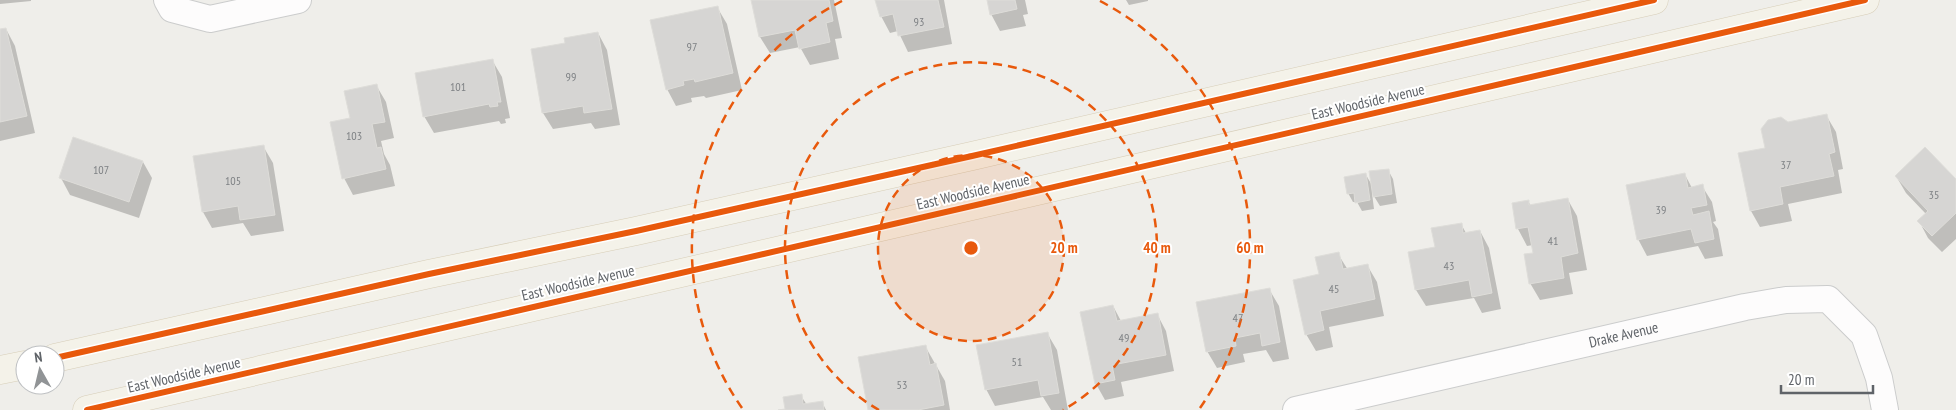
<svg xmlns="http://www.w3.org/2000/svg" width="1956" height="410" font-family="'PT Sans Narrow',sans-serif">
<style>
.shadow{fill:#0003}
.building{fill:#d6d5d3;stroke:#deddd9}
.lines{fill:none;stroke-linecap:round;stroke-linejoin:round}
.minor-casing{stroke:#cbcccc;stroke-width:28}
.primary-casing{stroke:#d7ceb8;stroke-width:29}
.minor{stroke:#fdfcfc;stroke-width:26}
.primary{stroke:#f4f2e9;stroke-width:28}
.cycleway-casing{stroke:#fff;stroke-width:9}
.cycleway{stroke:#e8590c;stroke-width:6}
.ring{fill:none;stroke:#e8590c;stroke-width:2.5;stroke-dasharray:9 6}
.labels{text-anchor:middle;stroke-width:4;stroke-linejoin:round;paint-order:stroke}
.number-label{font-size:12px;fill:#7e8184}
.street-label{font-size:15px;fill:#5f6368;stroke:#fff}
.centre{fill:#e8590c;stroke:#fff;stroke-width:2.5}
.ring-label{font-size:15px;text-anchor:middle;font-weight:bold;fill:#e8590c;stroke:#fff;stroke-width:4;stroke-linejoin:round;paint-order:stroke}
</style>
<rect width="100%" height="100%" fill="#efeeea"/>
<g class="shadow">
<path d="M 0,0 L 31,0 L 31,1 L 0,4 Z"/>
<path d="M 753,0 L 834,0 L 842,38 L 835,39 L 839,59 L 810,65 L 800,47 L 770,53 L 760,37 Z"/>
<path d="M 876,0 L 944,0 L 952,44 L 908,52 L 898,31 L 890,33 L 881,16 Z"/>
<path d="M 988,0 L 1025,0 L 1028,14 L 1023,15 L 1026,26 L 1000,31 L 991,14 Z"/>
<path d="M 1126,0 L 1148,0 L 1148,1 L 1129,5 Z"/>
<path d="M 717,7 L 727,24 L 742,90 L 706,98 L 704,96 L 691,98 L 692,102 L 676,106 L 667,89 Z"/>
<path d="M 6,29 L 15,46 L 35,133 L 0,141 L 0,31 Z"/>
<path d="M 598,33 L 607,50 L 620,125 L 595,129 L 591,123 L 553,129 L 543,113 L 567,44 Z"/>
<path d="M 492,60 L 502,77 L 510,118 L 505,119 L 506,123 L 501,124 L 499,121 L 434,133 L 424,116 Z"/>
<path d="M 376,85 L 386,102 L 394,138 L 381,141 L 384,154 L 390,165 L 395,186 L 353,195 L 344,178 L 351,119 Z"/>
<path d="M 1826,115 L 1836,132 L 1843,169 L 1838,170 L 1842,193 L 1788,204 L 1792,221 L 1760,227 L 1751,211 L 1766,149 L 1788,123 Z"/>
<path d="M 263,146 L 273,163 L 284,231 L 251,236 L 243,223 L 212,228 L 203,212 Z"/>
<path d="M 143,162 L 152,178 L 139,218 L 70,195 L 61,178 Z"/>
<path d="M 1388,170 L 1393,179 L 1397,203 L 1380,206 L 1372,193 L 1374,209 L 1362,211 L 1357,202 L 1353,202 L 1348,193 L 1366,175 L 1373,187 Z"/>
<path d="M 1685,175 L 1692,188 L 1702,186 L 1712,202 L 1716,221 L 1713,222 L 1718,229 L 1723,256 L 1705,259 L 1698,246 L 1647,256 L 1638,239 Z"/>
<path d="M 1896,176 L 1956,181 L 1956,239 L 1942,252 L 1928,238 L 1919,221 L 1926,214 L 1906,193 Z"/>
<path d="M 1568,200 L 1577,216 L 1587,270 L 1569,273 L 1573,294 L 1540,300 L 1530,283 L 1534,254 L 1533,245 L 1527,246 L 1518,229 L 1513,204 L 1528,201 L 1531,206 Z"/>
<path d="M 1461,224 L 1466,233 L 1480,231 L 1489,248 L 1501,309 L 1482,313 L 1474,298 L 1426,306 L 1416,290 L 1436,248 Z"/>
<path d="M 1338,254 L 1348,270 L 1367,265 L 1377,282 L 1384,316 L 1329,327 L 1333,347 L 1316,351 L 1306,334 L 1320,275 Z"/>
<path d="M 1269,289 L 1279,306 L 1289,359 L 1273,362 L 1266,350 L 1243,354 L 1245,362 L 1217,368 L 1207,351 Z"/>
<path d="M 1113,306 L 1121,321 L 1157,314 L 1166,331 L 1174,371 L 1121,382 L 1124,396 L 1105,400 L 1096,384 Z"/>
<path d="M 1047,333 L 1057,350 L 1068,410 L 1051,410 L 1043,397 L 995,406 L 986,389 Z"/>
<path d="M 925,346 L 945,381 L 950,410 L 869,410 Z"/>
<path d="M 801,396 L 807,405 L 822,402 L 826,410 L 786,410 Z"/>
</g>
<g class="building">
<path d="M 751,0 L 829,0 L 833,21 L 826,23 L 830,42 L 799,49 L 795,30 L 759,37 Z"/>
<path d="M 875,0 L 938,0 L 944,27 L 898,36 L 893,14 L 880,17 Z"/>
<path d="M 987,0 L 1015,0 L 1017,9 L 990,15 Z"/>
<path d="M 718,6 L 733,73 L 695,82 L 694,79 L 683,81 L 684,85 L 666,90 L 650,20 Z"/>
<path d="M 6,28 L 27,116 L 0,122 L 0,29 Z"/>
<path d="M 598,32 L 612,109 L 584,113 L 583,106 L 542,113 L 531,49 L 565,43 L 564,38 Z"/>
<path d="M 493,59 L 501,102 L 497,102 L 498,106 L 490,107 L 489,104 L 423,117 L 415,73 Z"/>
<path d="M 377,84 L 385,122 L 372,124 L 377,148 L 381,147 L 386,169 L 342,179 L 330,122 L 350,118 L 344,91 Z"/>
<path d="M 1827,114 L 1835,152 L 1829,154 L 1834,176 L 1780,187 L 1783,204 L 1750,211 L 1738,153 L 1765,148 L 1761,129 L 1768,120 L 1781,117 L 1788,122 Z"/>
<path d="M 73,137 L 143,161 L 129,202 L 59,178 Z"/>
<path d="M 264,145 L 275,215 L 240,220 L 238,206 L 202,212 L 193,156 Z"/>
<path d="M 1925,147 L 1956,179 L 1956,213 L 1932,236 L 1917,221 L 1928,211 L 1895,176 Z"/>
<path d="M 1389,169 L 1392,194 L 1373,197 L 1369,171 Z"/>
<path d="M 1366,173 L 1370,200 L 1355,203 L 1354,193 L 1347,194 L 1344,177 Z"/>
<path d="M 1685,173 L 1688,188 L 1703,184 L 1707,205 L 1691,208 L 1693,215 L 1709,211 L 1714,239 L 1695,243 L 1691,229 L 1637,240 L 1626,185 Z"/>
<path d="M 1568,198 L 1578,253 L 1561,257 L 1564,278 L 1529,284 L 1524,254 L 1533,253 L 1528,227 L 1516,229 L 1512,203 L 1529,200 L 1529,205 Z"/>
<path d="M 1462,223 L 1463,233 L 1480,230 L 1492,293 L 1472,297 L 1469,280 L 1415,290 L 1408,252 L 1435,247 L 1431,228 Z"/>
<path d="M 1339,252 L 1343,269 L 1368,264 L 1375,299 L 1320,311 L 1324,330 L 1305,335 L 1293,280 L 1319,274 L 1315,257 Z"/>
<path d="M 1270,288 L 1280,342 L 1262,346 L 1260,333 L 1235,338 L 1236,346 L 1206,352 L 1196,302 Z"/>
<path d="M 1113,305 L 1117,321 L 1158,313 L 1166,355 L 1112,365 L 1115,380 L 1095,384 L 1080,312 Z"/>
<path d="M 1048,332 L 1059,393 L 1041,396 L 1038,380 L 985,390 L 976,345 Z"/>
<path d="M 926,345 L 930,365 L 936,363 L 944,405 L 918,410 L 868,410 L 858,357 Z"/>
<path d="M 802,394 L 803,404 L 823,401 L 824,410 L 778,410 L 785,409 L 783,397 Z"/>
</g>
<g class="lines">
<g class="minor-casing">
<g id="minor">
<path d="M 167,0 L 172,9 L 210,19 L 298,0"/>
<path id="s1" d="M 1296,410 L 1745,307 L 1786,300 L 1828,299 L 1864,335 L 1879,378 L 1885,410"/>
</g>
</g>
<g class="primary-casing">
<g id="primary">
<path d="M 55,358 L 429,274 L 636,231 L 972,156 L 1654,0"/>
<path d="M 0,370 L 25,365"/>
<path d="M 87,410 L 1865,0"/>
</g>
</g>
<use href="#minor" class="minor"/>
<use href="#primary" class="primary"/>
<g class="cycleway-casing">
<g id="cycleway">
<path d="M 55,358 L 429,274 L 636,231 L 972,156 L 1654,0"/>
<path d="M 87,410 L 1865,0"/>
</g>
</g>
<use href="#cycleway" class="cycleway"/>
</g>
<circle cx="971" cy="248" r="93" fill="#e8590c" fill-opacity=".12"/>
<g class="ring">
<circle cx="971" cy="248" r="93"/>
<path d="M879 410A186 186 0 1 1 1063 410"/>
<path d="M742 408A279 279 0 0 1 842 1M1100 1A279 279 0 0 1 1200 408"/>
</g>
<g class="labels">
<g class="number-label">
<text x="919" y="26">93</text>
<text x="692" y="51">97</text>
<text x="571" y="81">99</text>
<text x="458" y="91">101</text>
<text x="354" y="140">103</text>
<text x="1786" y="169">37</text>
<text x="101" y="174">107</text>
<text x="233" y="185">105</text>
<text x="1934" y="199">35</text>
<text x="1661" y="214">39</text>
<text x="1553" y="245">41</text>
<text x="1449" y="270">43</text>
<text x="1334" y="293">45</text>
<text x="1238" y="322">47</text>
<text x="1124" y="342">49</text>
<text x="1017" y="366">51</text>
<text x="902" y="389">53</text>
</g>
<g class="street-label">
<text transform="translate(1368 102) rotate(-13)" y="5">East Woodside Avenue</text>
<text transform="translate(973 192) rotate(-13)" y="5">East Woodside Avenue</text>
<text transform="translate(578 283) rotate(-13)" y="5">East Woodside Avenue</text>
<text dy="5" stroke="none"><textPath href="#s1" startOffset="336">Drake Avenue</textPath></text>
<text transform="translate(184 375) rotate(-13)" y="5">East Woodside Avenue</text>
</g>
</g>
<circle cx="971" cy="248" r="8" class="centre"/>
<g class="ring-label">
<text x="1064" y="253">20 m</text>
<text x="1157" y="253">40 m</text>
<text x="1250" y="253">60 m</text>
</g>
<g transform="translate(40 370) rotate(352)"><circle r="24" fill="#ffffff" stroke="#bfc1c3"/>
<path d="M0-4L9 19L0 12L-9 19Z" fill="#919496"/>
<text y="-8" font-size="14" font-weight="bold" text-anchor="middle" fill="#5f6368">N</text>
</g>
<path d="M1781 385v8h92v-8" fill="none" stroke="#5f6368" stroke-width="2.5"/>
<text x="1788" y="385" font-size="15" fill="#5f6368" stroke="#ffffff" stroke-width="4" paint-order="stroke">20 m</text>
</svg>
